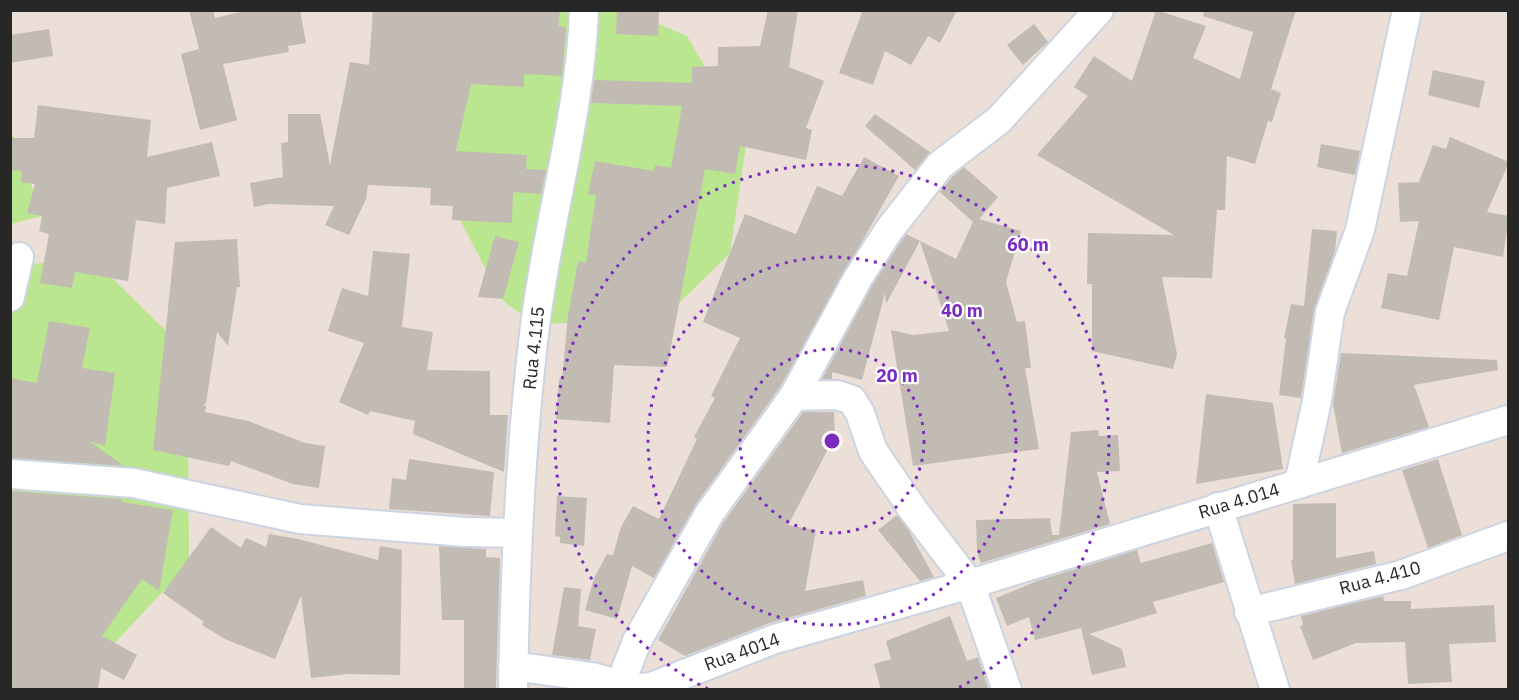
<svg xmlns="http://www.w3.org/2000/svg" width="1519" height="700" font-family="'IBM Plex Sans',sans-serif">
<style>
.green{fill:#bae68f}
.building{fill:#c2bbb3}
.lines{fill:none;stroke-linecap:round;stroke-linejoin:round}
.minor-casing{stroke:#ccd4e2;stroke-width:32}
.minor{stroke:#fff;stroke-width:28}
.ring{fill:none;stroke:#7b2cbf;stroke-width:3;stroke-dasharray:3 6}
.labels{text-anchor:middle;stroke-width:4.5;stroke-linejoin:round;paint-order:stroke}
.street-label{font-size:18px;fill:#272727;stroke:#fff}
.centre{fill:#7b2cbf;stroke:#fff;stroke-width:3}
.ring-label{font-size:18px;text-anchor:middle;font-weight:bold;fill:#7b2cbf;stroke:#fff;stroke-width:4.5;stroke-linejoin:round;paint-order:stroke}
</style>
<rect width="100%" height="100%" fill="#ebdfd7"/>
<g class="green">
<path d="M 520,11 L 627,11 L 687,36 L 747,139 L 730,253 L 666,316 L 535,325 L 501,299 L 453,206 L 457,146 L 470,83 Z"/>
<path d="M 10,134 L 15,138 L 42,216 L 11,224 Z"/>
<path d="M 65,261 L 101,267 L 176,341 L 188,422 L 189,564 L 74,686 L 11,690 L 11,266 Z"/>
</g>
<g class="building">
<path d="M 189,10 L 213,10 L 215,18 L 248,10 L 300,10 L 306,43 L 288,46 L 289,52 L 223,64 L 237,120 L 200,130 L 181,54 L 199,49 Z"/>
<path d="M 373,10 L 560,10 L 558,26 L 566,27 L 562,76 L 524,74 L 524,87 L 471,84 L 456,151 L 527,155 L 526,169 L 546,170 L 541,194 L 513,192 L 512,223 L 452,220 L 453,206 L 430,205 L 431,188 L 368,185 L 366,199 L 349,235 L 325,225 L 334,206 L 268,204 L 254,207 L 250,183 L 283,177 L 281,143 L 288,142 L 288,114 L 320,114 L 330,165 L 350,62 L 369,65 Z"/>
<path d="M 617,10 L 659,10 L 658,36 L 616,34 Z"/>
<path d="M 768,10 L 798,10 L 789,67 L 824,81 L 806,128 L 812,130 L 806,160 L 740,146 L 735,174 L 705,169 L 667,367 L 614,365 L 610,423 L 556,419 L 559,379 L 562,379 L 568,316 L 578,261 L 586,263 L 596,195 L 588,194 L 595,161 L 654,171 L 655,165 L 671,168 L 682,106 L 591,103 L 594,80 L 692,83 L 692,67 L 718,66 L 718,47 L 760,46 Z"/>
<path d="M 863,10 L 957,10 L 940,43 L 928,36 L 911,65 L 885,51 L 873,85 L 839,73 Z"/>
<path d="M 1156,10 L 1206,26 L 1193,58 L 1240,79 L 1253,32 L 1203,16 L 1204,10 L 1296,10 L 1271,89 L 1281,93 L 1272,122 L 1268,121 L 1255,164 L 1227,156 L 1225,210 L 1217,210 L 1212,278 L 1162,277 L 1177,354 L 1173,369 L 1092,351 L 1092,284 L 1087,284 L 1088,233 L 1174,235 L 1037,155 L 1088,96 L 1074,87 L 1094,56 L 1132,81 Z"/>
<path d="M 1034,24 L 1048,42 L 1023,65 L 1007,45 Z"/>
<path d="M 49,29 L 53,56 L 10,63 L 10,35 Z"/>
<path d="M 1433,70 L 1485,81 L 1479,108 L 1428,95 Z"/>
<path d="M 38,105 L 151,120 L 147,157 L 212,142 L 220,176 L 167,188 L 165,224 L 136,220 L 128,281 L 75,272 L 72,288 L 40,283 L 49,234 L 39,231 L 42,216 L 27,213 L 35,184 L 21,182 L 22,170 L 10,171 L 10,138 L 34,138 Z"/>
<path d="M 875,114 L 930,152 L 915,170 L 865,126 Z"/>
<path d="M 1450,137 L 1509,162 L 1487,212 L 1509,216 L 1503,257 L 1454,247 L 1439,320 L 1381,308 L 1388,273 L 1407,276 L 1419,221 L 1400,222 L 1398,183 L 1419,182 L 1433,145 L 1446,149 Z"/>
<path d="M 1321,144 L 1360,151 L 1355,175 L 1317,167 Z"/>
<path d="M 864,157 L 899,176 L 780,387 L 696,504 L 654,578 L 632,566 L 617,619 L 585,610 L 594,578 L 607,554 L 613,555 L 621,527 L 633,506 L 659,519 L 697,439 L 694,437 L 715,398 L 711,396 L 740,338 L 703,322 L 745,214 L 796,234 L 817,186 L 842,196 Z"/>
<path d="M 964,167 L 998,197 L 979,219 L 1021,231 L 1006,282 L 1017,322 L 1025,321 L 1031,368 L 1025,368 L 1039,449 L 913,466 L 891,330 L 913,335 L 949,331 L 920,241 L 886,304 L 885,293 L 862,380 L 832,372 L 832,379 L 822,379 L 872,286 L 906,234 L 956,259 L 973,222 L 940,192 L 952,177 Z"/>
<path d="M 1312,229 L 1337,231 L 1335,251 L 1314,309 L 1301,398 L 1279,395 L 1286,339 L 1284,338 L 1291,304 L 1304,306 Z"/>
<path d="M 495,236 L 519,242 L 503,299 L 478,297 Z"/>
<path d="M 237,239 L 240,287 L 237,287 L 228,346 L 217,332 L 206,403 L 203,405 L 206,406 L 205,412 L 248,421 L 305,443 L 325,446 L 319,488 L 293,484 L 231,461 L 229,466 L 153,450 L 175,242 Z"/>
<path d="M 373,251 L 410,254 L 402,327 L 433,332 L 427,370 L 490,371 L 490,415 L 508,415 L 504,472 L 413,434 L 415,421 L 370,411 L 368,415 L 339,402 L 364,343 L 328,331 L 342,288 L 368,296 Z"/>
<path d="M 49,321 L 90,328 L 82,368 L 115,373 L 105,446 L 89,441 L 124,466 L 10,458 L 10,378 L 37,383 Z"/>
<path d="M 1341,353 L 1497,360 L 1498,370 L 1414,385 L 1429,427 L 1342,453 L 1333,404 Z"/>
<path d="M 1206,394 L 1273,403 L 1283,469 L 1196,484 Z"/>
<path d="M 803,412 L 834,412 L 835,436 L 788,525 L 816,530 L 805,591 L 863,580 L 866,596 L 770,623 L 685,656 L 658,640 L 723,523 Z"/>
<path d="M 1098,430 L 1099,436 L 1118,435 L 1120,471 L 1097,472 L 1110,524 L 981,563 L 977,552 L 976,520 L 1050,518 L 1052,535 L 1059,535 L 1071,432 Z"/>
<path d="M 409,459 L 494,472 L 490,516 L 389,509 L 392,478 L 406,480 Z"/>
<path d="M 1438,459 L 1462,535 L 1428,548 L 1402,470 Z"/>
<path d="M 10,491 L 122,499 L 122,502 L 173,510 L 159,591 L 142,579 L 102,636 L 137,655 L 124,680 L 101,668 L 98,690 L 10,690 Z"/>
<path d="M 557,496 L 587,498 L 584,546 L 560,543 L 560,537 L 555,536 Z"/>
<path d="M 1336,503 L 1336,558 L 1374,551 L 1376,564 L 1295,584 L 1291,560 L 1293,560 L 1293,504 Z"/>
<path d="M 897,515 L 909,531 L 934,577 L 920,581 L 878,530 Z"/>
<path d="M 211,527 L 241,548 L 246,538 L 266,547 L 269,534 L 298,539 L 378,560 L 380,546 L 402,550 L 400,675 L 348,674 L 311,678 L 301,596 L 275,659 L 225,639 L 202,625 L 204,622 L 163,593 Z"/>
<path d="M 1212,543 L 1224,582 L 1153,602 L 1157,613 L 1089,634 L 1122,649 L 1126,667 L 1092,675 L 1081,628 L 1035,640 L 1029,617 L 1007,626 L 996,598 L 1040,580 L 1137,550 L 1141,563 Z"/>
<path d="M 439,546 L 486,549 L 486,557 L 500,558 L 496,690 L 464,690 L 464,620 L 442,620 Z"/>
<path d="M 564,587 L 581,589 L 578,626 L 596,629 L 590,660 L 552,655 Z"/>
<path d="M 1383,596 L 1384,601 L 1411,601 L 1411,609 L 1494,605 L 1496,642 L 1449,644 L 1452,682 L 1408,684 L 1405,642 L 1356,643 L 1313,660 L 1300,626 L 1303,625 L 1301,616 Z"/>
<path d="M 950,616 L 967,661 L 978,657 L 989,690 L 881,690 L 874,664 L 891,659 L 886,641 Z"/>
</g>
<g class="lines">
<g class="minor-casing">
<g id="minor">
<path d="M 10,297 L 19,257"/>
<path d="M 794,396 L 837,395 L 852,400 L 860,413 L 873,451 L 914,511 L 970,584 L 1007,690"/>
<path d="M 10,474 L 134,483 L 300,519 L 465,532 L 517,533"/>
<path d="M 1299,483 L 1317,401 L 1330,312 L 1360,230 L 1407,10"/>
<path d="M 1218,507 L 1275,690"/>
<path d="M 1249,612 L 1401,575 L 1508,536"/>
<path d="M 513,666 L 592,677 L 635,689 L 651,687 L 775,639 L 970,584 L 1508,420"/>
<path d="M 513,690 C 515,568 520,446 535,326 C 548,220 580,118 584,10"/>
<path d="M 618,690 L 637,641 L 709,514 L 794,396 L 858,278 L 889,230 L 940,165 L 999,120 L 1099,10"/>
</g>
</g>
<use href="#minor" class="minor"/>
</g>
<g class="ring">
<circle cx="832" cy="441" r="92"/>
<circle cx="832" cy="441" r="184"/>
<path d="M708 689A277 277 0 1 1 956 689"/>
</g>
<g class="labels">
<g class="street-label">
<text transform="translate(534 348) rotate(-84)" y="6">Rua 4.115</text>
<text transform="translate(1239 501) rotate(-17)" y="6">Rua 4.014</text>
<text transform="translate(1380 578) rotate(-15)" y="6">Rua 4.410</text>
<text transform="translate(742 652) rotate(-20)" y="6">Rua 4014</text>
</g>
</g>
<circle cx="832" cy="441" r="9" class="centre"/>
<g class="ring-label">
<text x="1028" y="251">60 m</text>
<text x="962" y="317">40 m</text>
<text x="897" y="382">20 m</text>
</g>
<rect width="1519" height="700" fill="none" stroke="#272727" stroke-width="24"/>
</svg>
